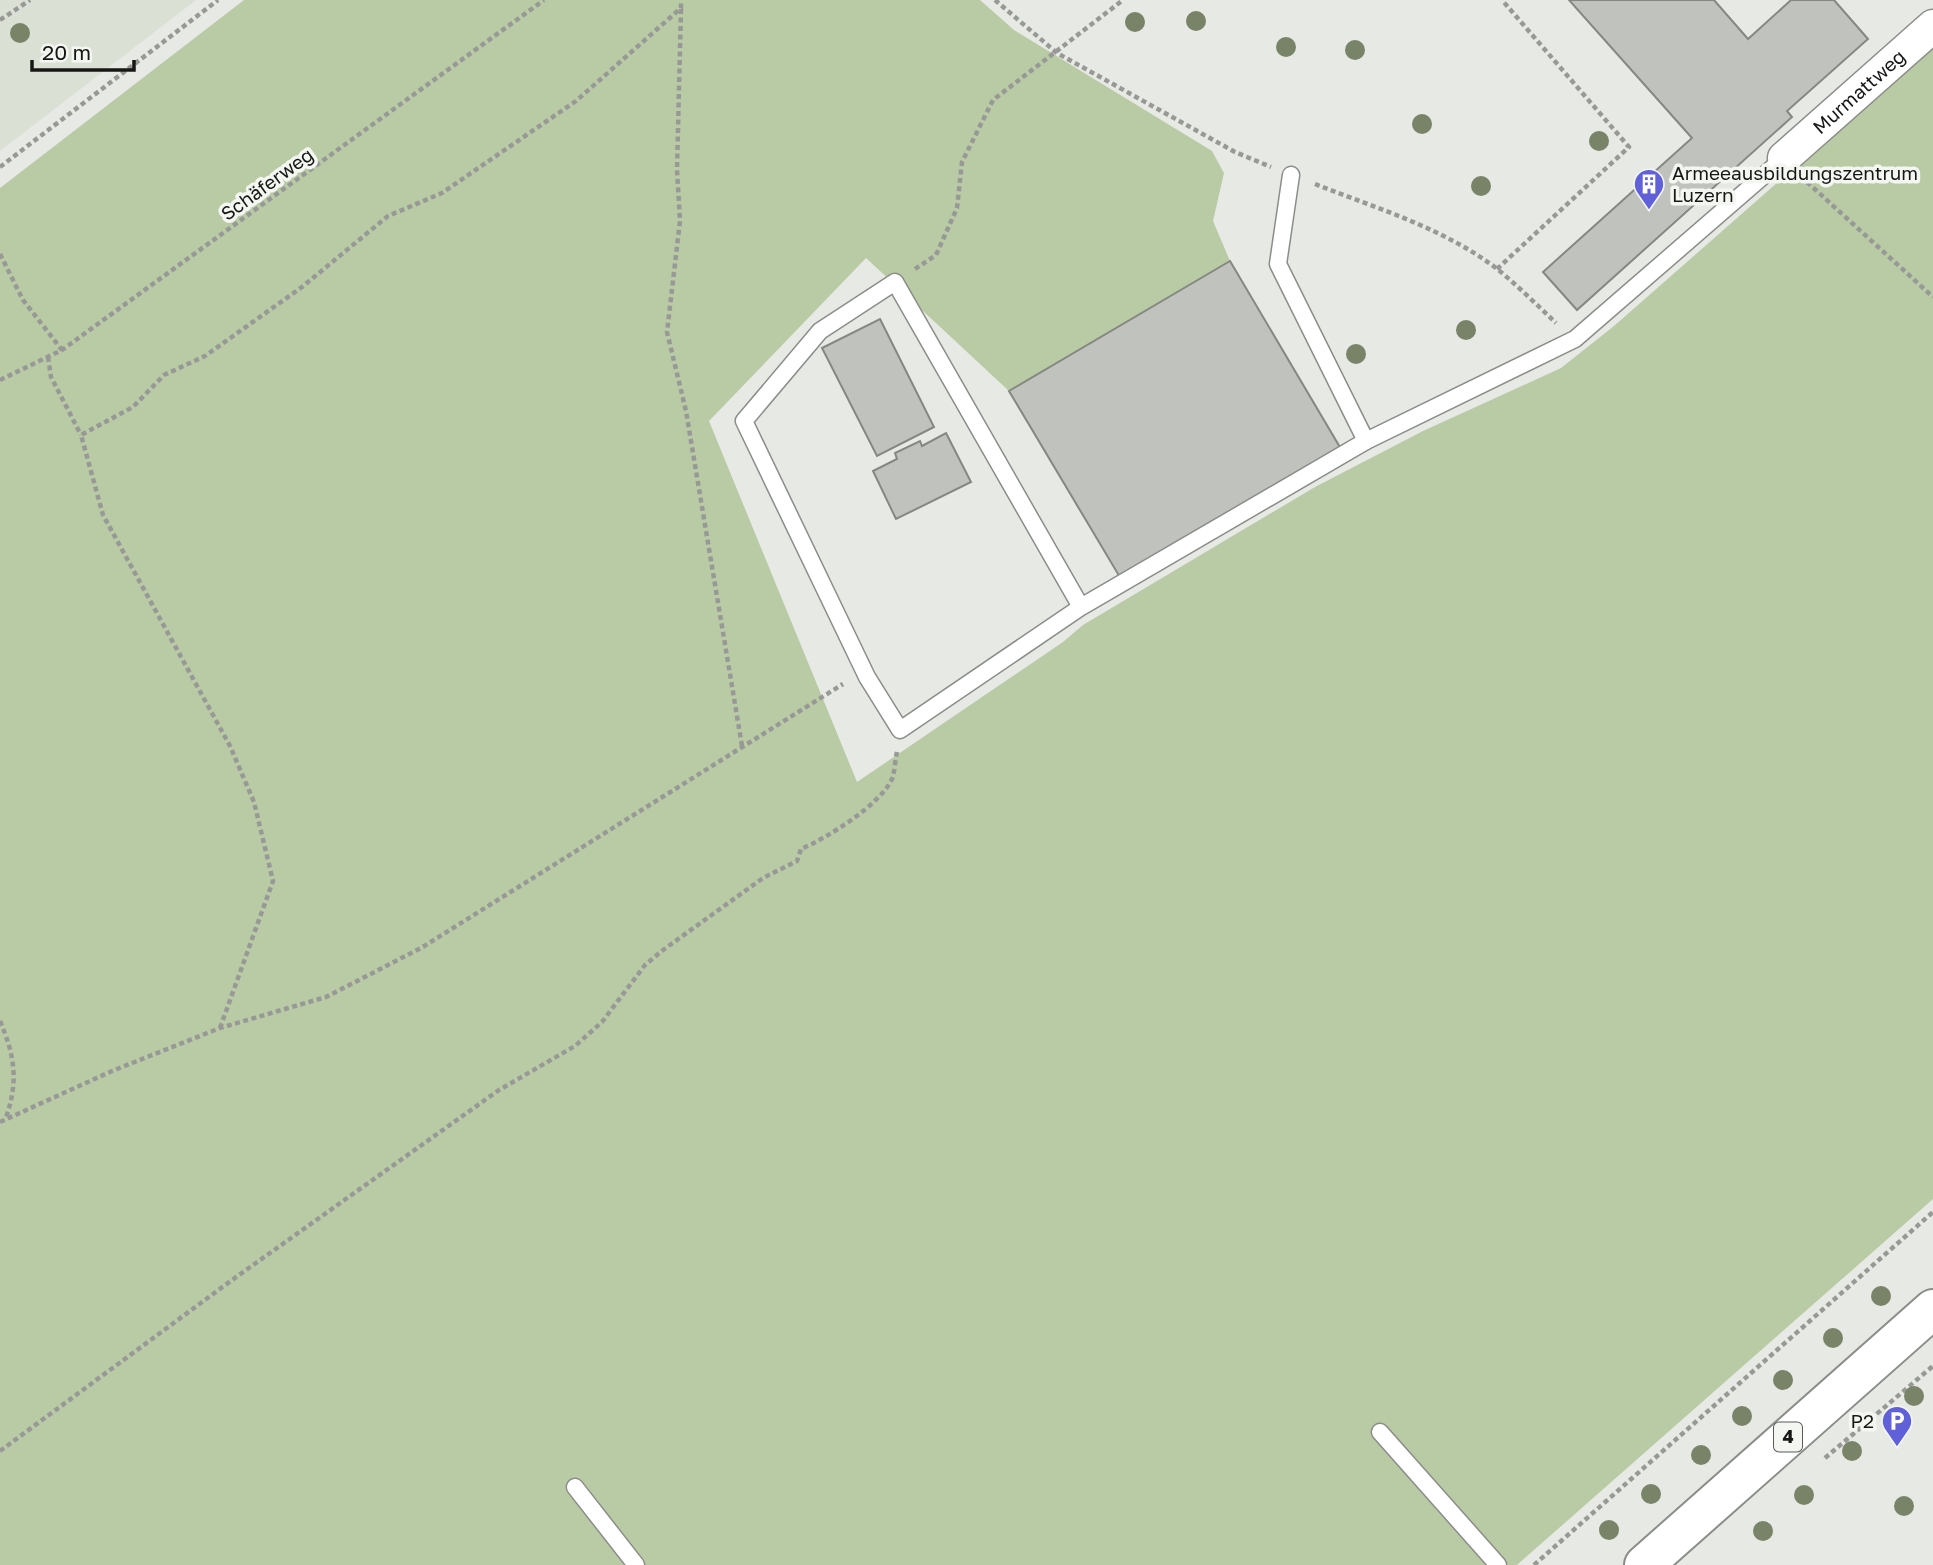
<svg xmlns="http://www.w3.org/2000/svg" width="1933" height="1565" font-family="'Golos Text',sans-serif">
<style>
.built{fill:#dae0d4}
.green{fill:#b8cba5}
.building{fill:#c0c2be;stroke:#858783;stroke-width:2}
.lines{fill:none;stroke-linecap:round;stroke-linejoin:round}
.service-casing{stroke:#8b8d89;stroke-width:19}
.minor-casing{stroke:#8b8d89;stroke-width:35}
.primary-casing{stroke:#8b8d89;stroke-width:42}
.path{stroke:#989996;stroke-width:4.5;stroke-dasharray:5 3.5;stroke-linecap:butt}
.service{stroke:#fff;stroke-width:16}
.minor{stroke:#fff;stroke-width:32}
.primary{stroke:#fff;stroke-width:38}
.tree{fill:#788367}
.labels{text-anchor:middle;stroke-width:7;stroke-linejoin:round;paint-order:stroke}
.shield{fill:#f4f6f2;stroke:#595b58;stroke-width:2}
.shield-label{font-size:18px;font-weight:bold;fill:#171816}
.street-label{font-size:19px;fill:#171816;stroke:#f4f6f2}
.poi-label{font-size:19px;fill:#171816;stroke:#f4f6f2;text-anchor:start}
</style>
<rect width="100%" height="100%" fill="#e7e9e5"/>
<path class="built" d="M 0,0 L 196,0 L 0,151 Z"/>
<path class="green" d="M 244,0 L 980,0 L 1014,30 L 1212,151 L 1224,173 L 1213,221 L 1230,261 L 1009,391 L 866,258 L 709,421 L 857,782 L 1063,642 L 1083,625 L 1315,487 L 1423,431 L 1561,368 L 1614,326 L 1933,46 L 1933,1199 L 1517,1565 L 0,1565 L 0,188 Z"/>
<g class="building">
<path d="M 1569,0 L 1714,0 L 1748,39 L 1791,0 L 1834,0 L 1868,39 L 1787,111 L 1792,117 L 1577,310 L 1543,272 L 1692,138 Z"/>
<path d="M 1230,261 L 1341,449 L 1121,579 L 1009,391 Z"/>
<path d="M 880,319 L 934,427 L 877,456 L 822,348 Z"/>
<path d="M 946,433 L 971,482 L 896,519 L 873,471 L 897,459 L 895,453 L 920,441 L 922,446 Z"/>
</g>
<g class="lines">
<g class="service-casing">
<g id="service">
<path d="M 1291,175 L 1278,264 L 1366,441"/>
<path d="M 1081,607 L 900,730 L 867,677 L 744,421 L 820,331 L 895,282 L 1081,607 L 1366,441 L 1575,339 L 1784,158"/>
<path d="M 1380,1432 L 1498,1565"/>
<path d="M 575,1487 L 636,1565"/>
</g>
</g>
<g class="minor-casing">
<g id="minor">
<path id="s1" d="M 1784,158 L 1933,26"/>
</g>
</g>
<g class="primary-casing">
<path id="primary" d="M 1644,1565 L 1933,1309"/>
</g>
<g class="path">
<path d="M 995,0 L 1057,53 L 1235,152 L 1271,167"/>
<path d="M 681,9 L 677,170 L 680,221 L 667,332 L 686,411 L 742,746"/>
<path d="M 0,20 L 30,0"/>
<path d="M 0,167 L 218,0"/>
<path d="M 1807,182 L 1933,297"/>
<path d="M 1315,184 C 1376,208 1443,228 1496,268 C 1517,285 1537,305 1556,323"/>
<path d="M 0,254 L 23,300 L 62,350"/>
<path d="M 915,269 L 936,255 L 957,208 L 962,162 L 993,100 L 1123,0"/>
<path d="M 1497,269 L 1629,147 L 1502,0"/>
<path d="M 48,357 L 51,377 L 81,435"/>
<path d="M 0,380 L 62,350 L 544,0"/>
<path d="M 0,1021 C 15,1056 19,1083 5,1120"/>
<path d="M 220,1028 L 273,881 L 254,802 L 230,746 L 103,515 L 81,435 L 133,407 L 164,375 L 205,356 L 302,287 L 388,216 L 442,193 L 576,101 L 681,8 L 681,0"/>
<path d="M 0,1122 L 112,1071 L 220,1028 L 326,997 L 421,948 L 843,684"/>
<path d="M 0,1451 L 232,1280 L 499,1090 L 575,1046 L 602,1022 L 645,965 L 663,950 L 763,878 L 797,861 L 801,849 C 827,838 880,805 892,779 C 895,771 895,760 897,752"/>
<path d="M 1825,1458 L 1933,1366"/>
<path d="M 1534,1565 L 1933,1212"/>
</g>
<use href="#service" class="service"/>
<use href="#minor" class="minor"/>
<use href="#primary" class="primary"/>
</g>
<g class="tree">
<circle cx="1196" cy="21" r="10"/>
<circle cx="1135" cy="22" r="10"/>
<circle cx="20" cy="33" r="10"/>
<circle cx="1286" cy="47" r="10"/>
<circle cx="1355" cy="50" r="10"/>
<circle cx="1422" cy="124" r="10"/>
<circle cx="1599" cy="141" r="10"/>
<circle cx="1481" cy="186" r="10"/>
<circle cx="1466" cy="330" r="10"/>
<circle cx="1356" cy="354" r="10"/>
<circle cx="1881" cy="1296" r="10"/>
<circle cx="1833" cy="1338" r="10"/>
<circle cx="1783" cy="1380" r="10"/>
<circle cx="1914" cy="1396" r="10"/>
<circle cx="1742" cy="1416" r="10"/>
<circle cx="1852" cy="1451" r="10"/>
<circle cx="1701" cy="1455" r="10"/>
<circle cx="1651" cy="1494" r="10"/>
<circle cx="1804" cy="1495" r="10"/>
<circle cx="1904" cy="1506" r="10"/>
<circle cx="1609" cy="1530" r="10"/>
<circle cx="1763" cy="1531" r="10"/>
</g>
<defs>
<g id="building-pin" transform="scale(1.575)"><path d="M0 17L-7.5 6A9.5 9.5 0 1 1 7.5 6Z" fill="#6060d9" stroke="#f4f6f2"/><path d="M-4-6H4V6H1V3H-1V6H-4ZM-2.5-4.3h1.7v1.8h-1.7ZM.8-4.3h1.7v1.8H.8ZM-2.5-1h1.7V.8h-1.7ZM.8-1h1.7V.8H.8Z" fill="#fff"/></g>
<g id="parking-pin" transform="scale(1.575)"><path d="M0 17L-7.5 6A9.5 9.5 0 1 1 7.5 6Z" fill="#6060d9" stroke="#f4f6f2"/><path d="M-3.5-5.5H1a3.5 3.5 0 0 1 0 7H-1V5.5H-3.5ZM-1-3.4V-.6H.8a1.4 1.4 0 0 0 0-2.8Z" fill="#fff"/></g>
</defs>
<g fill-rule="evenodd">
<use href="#building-pin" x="1649" y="184"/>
<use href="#parking-pin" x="1897" y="1421"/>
</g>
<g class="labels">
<rect class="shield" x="1774" y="1422.5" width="28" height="29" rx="5"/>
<g class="shield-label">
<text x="1788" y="1443">4</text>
</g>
<g class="street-label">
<text dy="7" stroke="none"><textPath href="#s1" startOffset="100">Murmattweg</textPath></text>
<text transform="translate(267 184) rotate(-36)" y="7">Schäferweg</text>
</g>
<g class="poi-label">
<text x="1672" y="180">Armeeausbildungszentrum<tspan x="1672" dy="22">Luzern</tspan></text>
<text x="1874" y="1428" text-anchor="end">P2</text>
</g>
</g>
<path d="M32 60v10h102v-10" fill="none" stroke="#171816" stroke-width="3.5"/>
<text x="42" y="60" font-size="21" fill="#171816" stroke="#f4f6f2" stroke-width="5" paint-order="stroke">20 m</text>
</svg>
